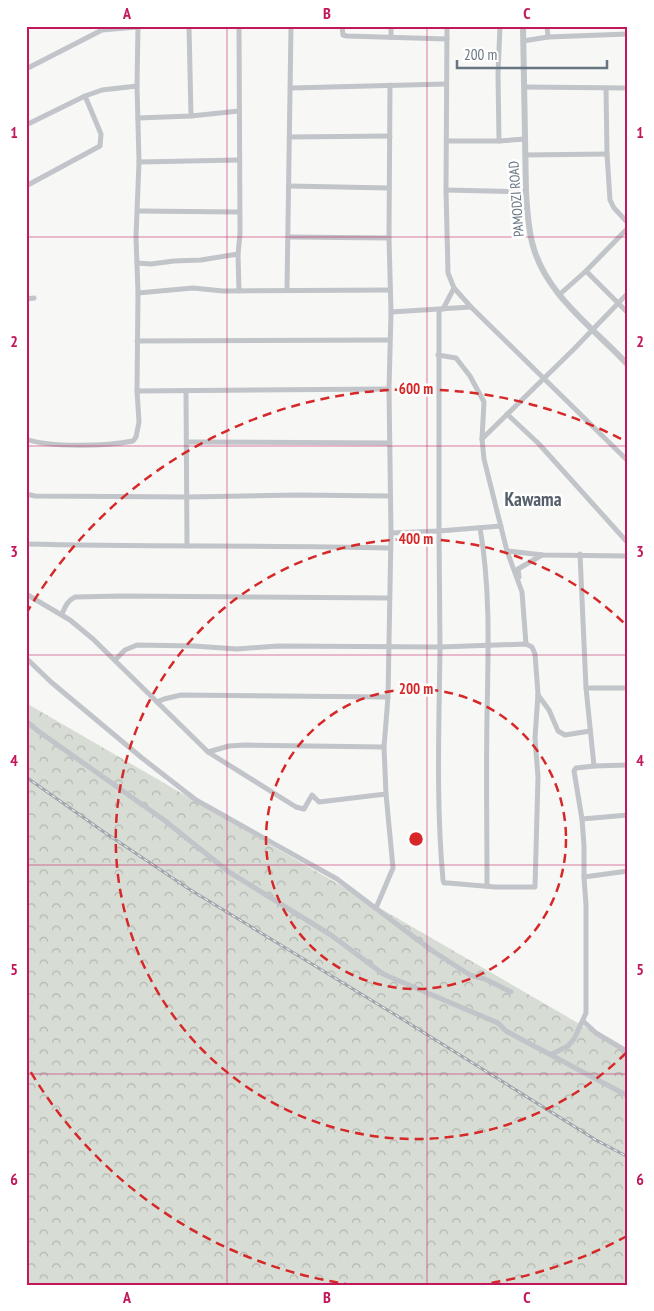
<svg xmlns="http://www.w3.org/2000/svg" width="654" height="1311" font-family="'PT Sans Narrow',sans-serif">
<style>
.forest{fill:url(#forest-crowns)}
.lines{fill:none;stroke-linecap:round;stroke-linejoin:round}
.minor{stroke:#c1c4c8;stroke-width:5}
.tertiary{stroke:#c1c4c8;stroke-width:6}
.rail-casing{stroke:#a0a6ac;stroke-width:3}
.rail{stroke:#fff;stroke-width:1;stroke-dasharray:4;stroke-linecap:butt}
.grid{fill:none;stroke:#c2185b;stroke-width:1;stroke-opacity:0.55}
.ring{fill:none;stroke:#d62828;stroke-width:2.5;stroke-dasharray:9 6}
.labels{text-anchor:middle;stroke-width:5;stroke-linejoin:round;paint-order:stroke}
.street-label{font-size:14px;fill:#687684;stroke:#fff}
.district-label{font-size:19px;font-weight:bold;fill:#55606a;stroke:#fff}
.centre{fill:#d62828;stroke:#fff;stroke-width:2.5}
.ring-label{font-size:15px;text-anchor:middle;font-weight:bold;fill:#d62828;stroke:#fff;stroke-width:5;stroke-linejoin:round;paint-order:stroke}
.neatline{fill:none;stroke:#c2185b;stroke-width:2}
.grid-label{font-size:16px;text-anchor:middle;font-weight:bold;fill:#c2185b}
</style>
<defs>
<pattern id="forest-crowns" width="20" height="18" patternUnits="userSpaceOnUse" patternTransform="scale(1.25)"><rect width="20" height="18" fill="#d7dcd4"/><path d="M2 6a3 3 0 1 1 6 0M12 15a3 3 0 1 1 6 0" fill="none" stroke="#b2b7b2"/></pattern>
</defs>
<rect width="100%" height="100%" fill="#f7f7f5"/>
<path class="forest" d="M 26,703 L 628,1052 L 628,1285 L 26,1285 Z"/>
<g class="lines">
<g class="minor">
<path d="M 189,26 L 191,116"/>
<path d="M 342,26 L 343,35 L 347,36 L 447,39"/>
<path d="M 391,26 L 391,37"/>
<path d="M 447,26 L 446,190 L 448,273 L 454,288 L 471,307 L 628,461"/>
<path d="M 547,26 L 548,37"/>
<path d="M 523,41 L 548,37 L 628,34"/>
<path d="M 26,69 L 102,30 L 138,27"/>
<path d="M 525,87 L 628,88"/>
<path d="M 291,88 L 446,84"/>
<path d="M 606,88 L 607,154 L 610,200 L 614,208 L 628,223"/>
<path d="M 138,118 L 191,116 L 239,111"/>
<path d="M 26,125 L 85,96 L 102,90 L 137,86"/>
<path d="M 290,137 L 390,136"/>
<path d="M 447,141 L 499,141 L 525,139"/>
<path d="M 499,141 L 498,74 L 500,26"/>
<path d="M 525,155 L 607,154"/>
<path d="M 139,162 L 239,160"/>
<path d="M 26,186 L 100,146 L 101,134 L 85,96"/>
<path d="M 289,186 L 389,188"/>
<path d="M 446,190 L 526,192"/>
<path d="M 138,211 L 239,212"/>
<path d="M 289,237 L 389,238"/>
<path d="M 238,254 L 239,291"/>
<path d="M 137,263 L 151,264 L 174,261 L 201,260 L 238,254 L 240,234 L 239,26"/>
<path d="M 586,271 L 628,313"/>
<path d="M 287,289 L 291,26"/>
<path d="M 138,293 L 193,288 L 223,291 L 390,290"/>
<path d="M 559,295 L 586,271 L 628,228"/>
<path d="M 26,299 L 34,298"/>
<path d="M 443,309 L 454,288"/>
<path d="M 391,312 L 471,307"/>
<path d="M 137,341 L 389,340"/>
<path d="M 438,355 L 456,358 L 470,376 L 484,402 L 482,439 L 484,459 L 507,551 L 522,592 L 526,644"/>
<path d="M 137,391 L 389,389"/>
<path d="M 186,391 L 187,546"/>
<path d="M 507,414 L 539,444 L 628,543"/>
<path d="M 26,439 C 50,448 108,446 133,441 L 136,437 L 139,422 L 137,391 L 138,293 L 136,237 L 139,162 L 137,86 L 138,26"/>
<path d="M 482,439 L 574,349 L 628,293"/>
<path d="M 187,442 L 390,443"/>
<path d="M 26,494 L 35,496 L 188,497 L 297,495 L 390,496"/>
<path d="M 480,528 C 491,591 488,655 487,718 C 486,774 487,830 487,886"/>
<path d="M 391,533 L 439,531 L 439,310"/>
<path d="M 26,544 C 147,547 268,545 390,548"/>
<path d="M 507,551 L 543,555 L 628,556"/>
<path d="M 580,554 L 586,688 L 594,766 L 628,765"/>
<path d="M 519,577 L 518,569 L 542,555"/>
<path d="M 26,594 L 70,620 L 93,639 L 208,752 L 296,807 L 304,809 L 312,795 L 319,802 L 386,794"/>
<path d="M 62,614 C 65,607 67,601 75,597 L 122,596 L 389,598"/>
<path d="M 26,658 L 51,682 L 142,758 L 196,800 L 337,879 L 431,950 L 470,975 L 485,979 L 511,992"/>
<path d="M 115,660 L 125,650 L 137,645 L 194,646 L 237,649 L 278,646 L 440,647 L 526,644 L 532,647 L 535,654 L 538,694 L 535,738 L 538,777 L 535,887 L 495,887 L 448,883 L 444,883 L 443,880 C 436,803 439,726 440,649 C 440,609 439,570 439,531 L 501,526"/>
<path d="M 586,688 L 628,688"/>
<path d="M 538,695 L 549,710 L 558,731 L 565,735 L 590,731"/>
<path d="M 157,702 L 164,699 L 181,695 L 388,697"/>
<path d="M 26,721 L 38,731 L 164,820 L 229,872 L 331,935 L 383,974 L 498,1023 L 506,1031 L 628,1096"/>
<path d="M 208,752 L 229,746 L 245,745 L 384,747"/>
<path d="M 582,819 L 628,815"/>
<path d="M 584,877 L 584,846 L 582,819 L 574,771 L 576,768 L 594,766"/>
<path d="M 376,908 L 393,868 L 386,794 L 384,747 L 388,697 L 391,533 L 389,389 L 391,312 L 389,238 L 390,85"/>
<path d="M 583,1021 L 596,1033 L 628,1052"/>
<path d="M 552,1054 L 568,1046 L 574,1039 L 586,1013 L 586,905 L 584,877 L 628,871"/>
</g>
<path class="tertiary" d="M 523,26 L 526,192 C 527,209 528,226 532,242 C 544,294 594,328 628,365"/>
<g class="rail-casing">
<path id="rail" d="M 26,777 L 104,832 L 189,889 L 394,1014 L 596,1140 L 628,1157"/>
</g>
<use href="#rail" class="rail"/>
</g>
<path class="grid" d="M 227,26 L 227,1285M 427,26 L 427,1285M 26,237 L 628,237M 26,446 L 628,446M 26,655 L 628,655M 26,865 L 628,865M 26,1074 L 628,1074"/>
<g class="ring">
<circle cx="416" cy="839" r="150"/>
<path d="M626 1053A300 300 0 1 1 626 625"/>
<path d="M627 1236A450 450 0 0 1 479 1285M353 1285A450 450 0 0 1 26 1064M26 614A450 450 0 0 1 627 442"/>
</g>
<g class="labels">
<g class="street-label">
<text transform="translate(516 199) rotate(-94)" y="5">PAMODZI ROAD</text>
</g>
<g class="district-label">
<text x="533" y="506">Kawama</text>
</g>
</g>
<circle cx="416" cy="839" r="8" class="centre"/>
<g class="ring-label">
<text x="416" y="394">600 m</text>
<text x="416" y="544">400 m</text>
<text x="416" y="694">200 m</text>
</g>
<rect width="654" height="1311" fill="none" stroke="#ffffff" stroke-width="55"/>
<path d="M457 60v8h150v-8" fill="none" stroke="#687684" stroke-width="2.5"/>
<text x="464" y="60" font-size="15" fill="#687684" stroke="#ffffff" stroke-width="4" paint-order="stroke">200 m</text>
<rect x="28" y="28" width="598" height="1256" class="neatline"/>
<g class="grid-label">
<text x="127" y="19">A</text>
<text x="327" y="19">B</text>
<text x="527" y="19">C</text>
<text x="14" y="138">1</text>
<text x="640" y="138">1</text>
<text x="14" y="347">2</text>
<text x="640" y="347">2</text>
<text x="14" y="557">3</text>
<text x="640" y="557">3</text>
<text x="14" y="766">4</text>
<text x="640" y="766">4</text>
<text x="14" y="975">5</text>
<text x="640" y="975">5</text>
<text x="14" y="1185">6</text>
<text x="640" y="1185">6</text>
<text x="127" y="1303">A</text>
<text x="327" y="1303">B</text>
<text x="527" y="1303">C</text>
</g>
</svg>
